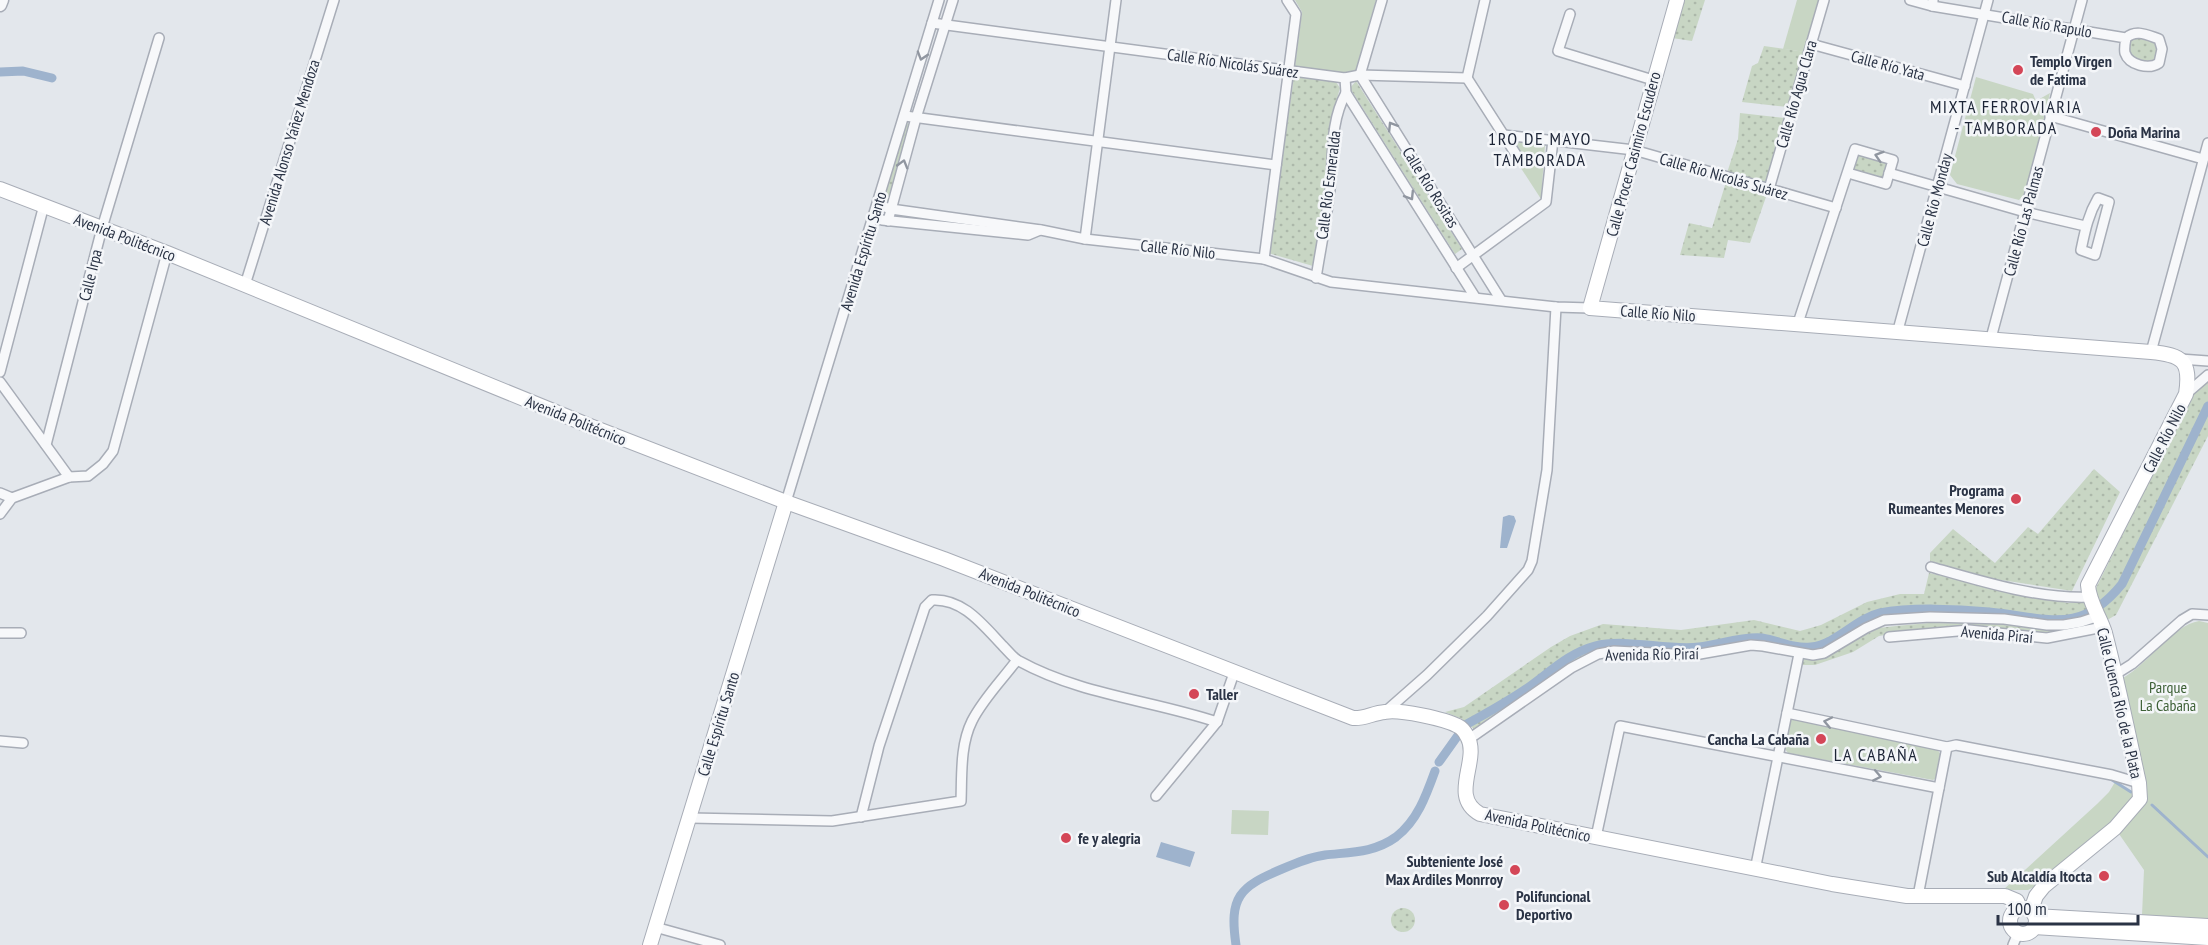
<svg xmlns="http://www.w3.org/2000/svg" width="2208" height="945" font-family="'PT Sans Narrow',sans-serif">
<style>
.grass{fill:url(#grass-dots)}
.park{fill:#c8d6c4}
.water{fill:#9eb3cd}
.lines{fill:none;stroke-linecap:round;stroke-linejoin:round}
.stream{stroke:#9eb3cd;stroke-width:3}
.canal{stroke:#9eb3cd;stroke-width:9}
.minor-casing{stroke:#a8adb7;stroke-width:12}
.tertiary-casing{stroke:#a8adb7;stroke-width:15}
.secondary-casing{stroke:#a8adb7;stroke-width:16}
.minor{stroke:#f7f8fa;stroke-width:9}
.tertiary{stroke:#f7f8fa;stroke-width:12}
.secondary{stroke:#fff;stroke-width:14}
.oneway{stroke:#9096a0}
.poi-dot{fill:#d44657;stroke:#f4f6f9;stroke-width:2}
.labels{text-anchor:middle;stroke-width:5;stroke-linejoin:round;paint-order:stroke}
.street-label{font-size:16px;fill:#2a3345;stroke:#f4f6f9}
.poi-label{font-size:16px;font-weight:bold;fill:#2a3345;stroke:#f4f6f9;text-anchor:start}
.park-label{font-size:16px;fill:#3e6137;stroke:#f4f6f9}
.neighbourhood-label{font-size:18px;letter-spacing:1.5px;fill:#1c2436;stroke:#f4f6f9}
</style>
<defs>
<pattern id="grass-dots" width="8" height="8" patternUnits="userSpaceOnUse" patternTransform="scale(1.5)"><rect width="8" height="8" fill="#c8d6c4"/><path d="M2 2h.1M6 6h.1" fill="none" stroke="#acb8aa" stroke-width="1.8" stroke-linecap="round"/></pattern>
</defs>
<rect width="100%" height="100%" fill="#e3e7ec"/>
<g class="grass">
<path d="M 1683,0 L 1705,0 L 1692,41 L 1672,38 Z"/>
<path d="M 2135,36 L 2157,41 L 2160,48 L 2157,61 L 2149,64 L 2129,55 L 2129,40 Z"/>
<path d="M 1764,46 L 1806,52 L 1788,107 L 1742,102 L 1752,66 L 1758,63 Z"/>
<path d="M 1294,77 L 1336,82 L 1340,88 L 1329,127 L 1327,180 L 1313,266 L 1268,253 Z"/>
<path d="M 1356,81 L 1462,249 L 1455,254 L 1350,88 Z"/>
<path d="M 1740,113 L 1784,118 L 1767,184 L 1727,173 L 1738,139 Z"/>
<path d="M 905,123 L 910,124 L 888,205 L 882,203 Z"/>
<path d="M 1858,153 L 1888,163 L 1882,181 L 1853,171 Z"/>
<path d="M 1726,182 L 1767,194 L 1750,243 L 1728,240 L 1724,258 L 1680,255 L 1689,223 L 1712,228 Z"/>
<path d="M 2208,379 L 2208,436 L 2116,615 L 2107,620 L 2095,590 L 2188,403 L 2197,389 Z"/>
<path d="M 2094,469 L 2120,492 L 2072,591 L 1988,578 L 1930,562 L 1930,553 L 1953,529 L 1995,563 L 2028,527 L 2038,534 Z"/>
<path d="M 1929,573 L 2068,603 L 2085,602 L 2094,614 L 2079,620 L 2063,621 L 1884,617 L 1823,650 L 1813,652 L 1766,643 L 1693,652 L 1614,648 L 1570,665 L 1474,729 L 1462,719 L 1445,712 L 1464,707 L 1551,647 L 1570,636 L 1603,624 L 1681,630 L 1754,620 L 1800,631 L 1821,625 L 1867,602 L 1900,594 L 1924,594 Z"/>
<path d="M 2093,621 L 2095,627 L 2048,635 L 1965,626 L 1923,629 L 1879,636 L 1853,652 L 1815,665 L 1800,665 L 1801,657 L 1825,656 L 1879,628 L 1896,626 L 1929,623 L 1997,624 L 2045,630 Z"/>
<circle cx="1403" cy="920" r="12"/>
</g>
<g class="park">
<path d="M 1295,0 L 1376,0 L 1356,70 L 1346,74 L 1295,66 L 1302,12 Z"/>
<path d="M 1797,0 L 1819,0 L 1806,52 L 1783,49 Z"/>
<path d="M 1976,77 L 2033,94 L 2036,101 L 2050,93 L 2026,192 L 2019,200 L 1957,184 L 1950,175 Z"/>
<path d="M 1510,139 L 1545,145 L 1541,199 L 1517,162 L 1519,158 Z"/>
<path d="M 2199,621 L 2208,623 L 2208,920 L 2142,915 L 2144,870 L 2117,831 L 2138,810 L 2147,798 L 2146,781 L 2123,678 C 2148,664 2173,625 2199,621 Z"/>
<path d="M 1794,718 L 1937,749 L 1941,755 L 1936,778 L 1933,780 L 1788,753 L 1785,749 L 1790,719 Z"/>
<path d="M 2115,782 L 2135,795 L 2127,810 L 2036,886 L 2028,890 L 2003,890 L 2097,804 L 2109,792 Z"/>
<path d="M 1232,810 L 1269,811 L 1268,835 L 1231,834 Z"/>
</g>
<g class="water">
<path d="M 1509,515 L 1514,516 L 1516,521 L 1507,548 L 1500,548 L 1503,517 Z"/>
<path d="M 1161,842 L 1195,852 L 1190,867 L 1156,857 Z"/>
</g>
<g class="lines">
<g class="stream">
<path d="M 2109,778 L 2131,792"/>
<path d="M 2152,805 L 2208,857"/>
</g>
<g class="canal">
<path d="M 0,72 L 23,71 L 52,78"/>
<path d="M 1467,724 C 1487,713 1507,702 1526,689 C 1548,674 1568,653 1595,646 C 1627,638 1666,651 1699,647 C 1719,645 1742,636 1762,638 C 1779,641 1794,649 1811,647 C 1837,644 1855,619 1880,613 C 1910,607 1958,609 1989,612 C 2046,617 2079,637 2122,584 L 2208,406"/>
<path d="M 1439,762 L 1459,734"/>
<path d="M 1236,945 C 1229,897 1239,887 1282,869 C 1296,863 1310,857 1325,855 C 1350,852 1374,853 1396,837 C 1417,821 1426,796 1435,771"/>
</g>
<g class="minor-casing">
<g id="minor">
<path d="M 1910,0 L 1932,6 L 1933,1"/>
<path d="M 1932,6 L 2126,38 C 2136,29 2147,35 2159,39 L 2162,49 L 2159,63 C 2149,70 2129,65 2125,53 C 2124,48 2125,43 2126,38"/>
<path d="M 1570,14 L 1558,51 L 1653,80"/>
<path d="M 932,23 L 1345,78 L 1360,75 L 1467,78"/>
<path d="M 1811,44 L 1965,86"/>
<path d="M 1360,75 L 1501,300"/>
<path d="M 1360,75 L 1382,0"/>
<path d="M 1345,78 L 1346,93 L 1475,297"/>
<path d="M 1467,78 L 1517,156"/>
<path d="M 1467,78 L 1485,0"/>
<path d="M 905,116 L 1276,165"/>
<path d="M 2050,116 L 2203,159"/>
<path d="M 1504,135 L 1634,150 L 1836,208"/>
<path d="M 1889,173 L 2025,212 L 2085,226"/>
<path d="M 1769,189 L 1824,0"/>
<path d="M 2098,198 L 2109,202 L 2095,255 L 2081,250 C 2085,231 2088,215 2098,198 Z"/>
<path d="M 878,205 L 891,209 L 1041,230 L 1085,239 L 1264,259 L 1331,282 L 1556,307 L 1590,308"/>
<path d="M 882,220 L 1028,235 L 1040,230"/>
<path d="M 888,221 L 916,118 L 953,0"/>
<path d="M 1085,239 L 1116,0"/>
<path d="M 1264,259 L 1296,14 L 1287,0"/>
<path d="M 1456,268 L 1546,202 L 1553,140"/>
<path d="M 1316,278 C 1321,246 1328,213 1331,180 C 1333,150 1331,120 1346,93"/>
<path d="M 245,285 L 334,0"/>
<path d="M 1798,323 L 1855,149 L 1893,160 L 1886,184 L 1848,173"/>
<path d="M 1898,330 L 1988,0"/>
<path d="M 1991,338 L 2082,0"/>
<path d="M 2151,352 L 2208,143"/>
<path d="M 2180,359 L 2208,361"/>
<path d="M 0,372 L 44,205"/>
<path d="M 0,382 L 69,477"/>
<path d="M 2186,394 L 2208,375"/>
<path d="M 46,445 L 102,228 L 159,38"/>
<path d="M 0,493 L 12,498"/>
<path d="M 786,502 L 939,0"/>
<path d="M 0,514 L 12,498 L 69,477 L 88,476 L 103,464 L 113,451 L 167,253"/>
<path d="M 1931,567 C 1980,581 2038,599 2089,597"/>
<path d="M 0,633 L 21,633"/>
<path d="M 1889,637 L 1969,630 L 2047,638 L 2103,627"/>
<path d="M 2116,674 L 2132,664 L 2182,620 L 2192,614 L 2208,615"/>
<path d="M 1385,712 L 1427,675 L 1487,616 L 1528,570 L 1532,561 L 1547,470 L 1556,307"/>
<path d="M 1787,713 L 1947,747 L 1956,745 L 2112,775 L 2139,783"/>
<path d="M 1469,739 L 1571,668 L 1598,654 L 1614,651 L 1694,655 L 1751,645 L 1763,646 L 1813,655 L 1824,653 L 1866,628 L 1884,620 L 1930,617 L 2004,619 L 2047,625 L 2064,625 L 2081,622 L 2099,616"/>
<path d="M 0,741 L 23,743"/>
<path d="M 1156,796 L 1217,722 L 1234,673"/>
<path d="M 861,817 L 879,746 L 925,607 L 932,600 C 963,598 983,625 1003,646 C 1008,651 1013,658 1019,661 C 1081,695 1151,700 1217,722"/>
<path d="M 690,818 L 832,821 L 961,801 C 962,775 960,745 972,721 C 983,699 1002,680 1017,660"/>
<path d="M 1596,837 L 1620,726 L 1939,788"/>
<path d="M 1755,870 L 1799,654"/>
<path d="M 1918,896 L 1947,747"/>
<path d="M 655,927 L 720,945"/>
<path d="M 2013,945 L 2018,933"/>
</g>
</g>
<g class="tertiary-casing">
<path id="tertiary" d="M 0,5 L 2,0"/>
</g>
<g class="secondary-casing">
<g id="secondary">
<path d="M 1677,0 L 1590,308 L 2151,352 C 2183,355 2191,361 2186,394 L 2088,585 C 2089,603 2100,616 2105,633 C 2118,683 2128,733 2139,783 L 2140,799 L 2115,828 L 2044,886 L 2036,896 L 2031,910"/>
<path d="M 0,189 L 167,253 L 590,426 L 786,502 L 944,559 L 1353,718 C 1364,719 1373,713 1385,712 C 1399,709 1445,719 1458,726 C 1462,728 1465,732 1467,736 C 1481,760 1448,796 1480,814 L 1832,884 L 1907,896 L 2005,896 L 2017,901 L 2020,908"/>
<circle cx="2023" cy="921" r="13"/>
<path d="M 2035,916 L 2208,926"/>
<path d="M 2034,927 L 2208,938"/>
<path d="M 650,945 L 786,502"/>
</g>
</g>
<use href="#minor" class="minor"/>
<use href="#tertiary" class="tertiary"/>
<use href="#secondary" class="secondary"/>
</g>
<defs><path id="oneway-chevron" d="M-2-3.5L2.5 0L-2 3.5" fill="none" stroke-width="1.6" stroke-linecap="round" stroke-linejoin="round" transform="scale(1.5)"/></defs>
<g class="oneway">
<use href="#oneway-chevron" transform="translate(922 56) rotate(107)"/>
<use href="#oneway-chevron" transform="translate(1392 126) rotate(-122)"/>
<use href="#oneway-chevron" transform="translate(1879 156) rotate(-163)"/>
<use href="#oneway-chevron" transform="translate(903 164) rotate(-74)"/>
<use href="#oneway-chevron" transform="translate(1410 196) rotate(58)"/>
<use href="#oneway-chevron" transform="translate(1828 722) rotate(-168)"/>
<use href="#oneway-chevron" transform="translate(1877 776) rotate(11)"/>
</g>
<g class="poi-dot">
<circle cx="2018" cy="70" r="6"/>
<circle cx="2096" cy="132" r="6"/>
<circle cx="2016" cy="499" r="6"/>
<circle cx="1194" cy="694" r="6"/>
<circle cx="1821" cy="739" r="6"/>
<circle cx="1066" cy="838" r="6"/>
<circle cx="1515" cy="870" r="6"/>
<circle cx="2104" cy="876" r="6"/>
<circle cx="1504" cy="905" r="6"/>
</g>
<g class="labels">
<g class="street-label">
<text transform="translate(2047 24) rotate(10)" y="6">Calle Río Rapulo</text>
<text transform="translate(1233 63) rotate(8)" y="6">Calle Río Nicolás Suárez</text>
<text transform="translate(1888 65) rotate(15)" y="6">Calle Río Yata</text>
<text transform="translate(1796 94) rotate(-74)" y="6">Calle Río Agua Clara</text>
<text transform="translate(289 142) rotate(-73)" y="6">Avenida Alonso Yañez Mendoza</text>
<text transform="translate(1633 154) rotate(-75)" y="6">Calle Procer Casimiro Escudero</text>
<text transform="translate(1724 176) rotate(16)" y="6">Calle Río Nicolás Suárez</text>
<text transform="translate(1328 185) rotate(-83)" y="6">Calle Río Esmeralda</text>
<text transform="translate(1431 187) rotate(58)" y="6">Calle Río Rositas</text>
<text transform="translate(1934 200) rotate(-75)" y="6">Calle Río Monday</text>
<text transform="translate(2023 221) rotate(-75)" y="6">Calle Río Las Palmas</text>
<text transform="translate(125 237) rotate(21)" y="6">Avenida Politécnico</text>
<text transform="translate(1178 249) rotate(6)" y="6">Calle Río Nilo</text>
<text transform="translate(863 251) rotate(-73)" y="6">Avenida Espíritu Santo</text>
<text transform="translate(90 275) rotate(-76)" y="6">Calle Irpa</text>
<text transform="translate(1658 313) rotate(4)" y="6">Calle Río Nilo</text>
<text transform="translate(576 420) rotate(22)" y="6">Avenida Politécnico</text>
<text transform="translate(2164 438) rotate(-63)" y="6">Calle Río Nilo</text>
<text transform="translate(1030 592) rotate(22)" y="6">Avenida Politécnico</text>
<text transform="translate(1997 634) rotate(5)" y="6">Avenida Piraí</text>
<text transform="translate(1652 654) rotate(-1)" y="6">Avenida Río Piraí</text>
<text transform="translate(2120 703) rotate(77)" y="6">Calle Cuenca Río de la Plata</text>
<text transform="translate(718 724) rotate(-73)" y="6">Calle Espíritu Santo</text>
<text transform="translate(1538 825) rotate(12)" y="6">Avenida Politécnico</text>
</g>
<g class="poi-label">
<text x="2030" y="67">Templo Virgen<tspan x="2030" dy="18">de Fatima</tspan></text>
<text x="2108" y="138">Doña Marina</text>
<text x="2004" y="496" text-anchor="end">Programa<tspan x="2004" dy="18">Rumeantes Menores</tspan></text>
<text x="1206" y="700">Taller</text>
<text x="1809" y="745" text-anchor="end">Cancha La Cabaña</text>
<text x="1078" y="844">fe y alegria</text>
<text x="1503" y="867" text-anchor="end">Subteniente José<tspan x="1503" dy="18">Max Ardiles Monrroy</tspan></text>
<text x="2092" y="882" text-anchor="end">Sub Alcaldía Itocta</text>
<text x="1516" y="902">Polifuncional<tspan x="1516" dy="18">Deportivo</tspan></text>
</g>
<g class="park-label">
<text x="2168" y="693">Parque<tspan x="2168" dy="18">La Cabaña</tspan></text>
</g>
<g class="neighbourhood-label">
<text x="2006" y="113">MIXTA FERROVIARIA<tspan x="2006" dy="21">- TAMBORADA</tspan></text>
<text x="1540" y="145">1RO DE MAYO<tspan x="1540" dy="21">TAMBORADA</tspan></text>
<text x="1876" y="761">LA CABAÑA</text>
</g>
</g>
<path d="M1998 915v9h140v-9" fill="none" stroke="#2a3345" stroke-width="3"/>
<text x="2007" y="915" font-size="18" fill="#2a3345" stroke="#f4f6f9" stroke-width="4.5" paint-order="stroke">100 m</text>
</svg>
